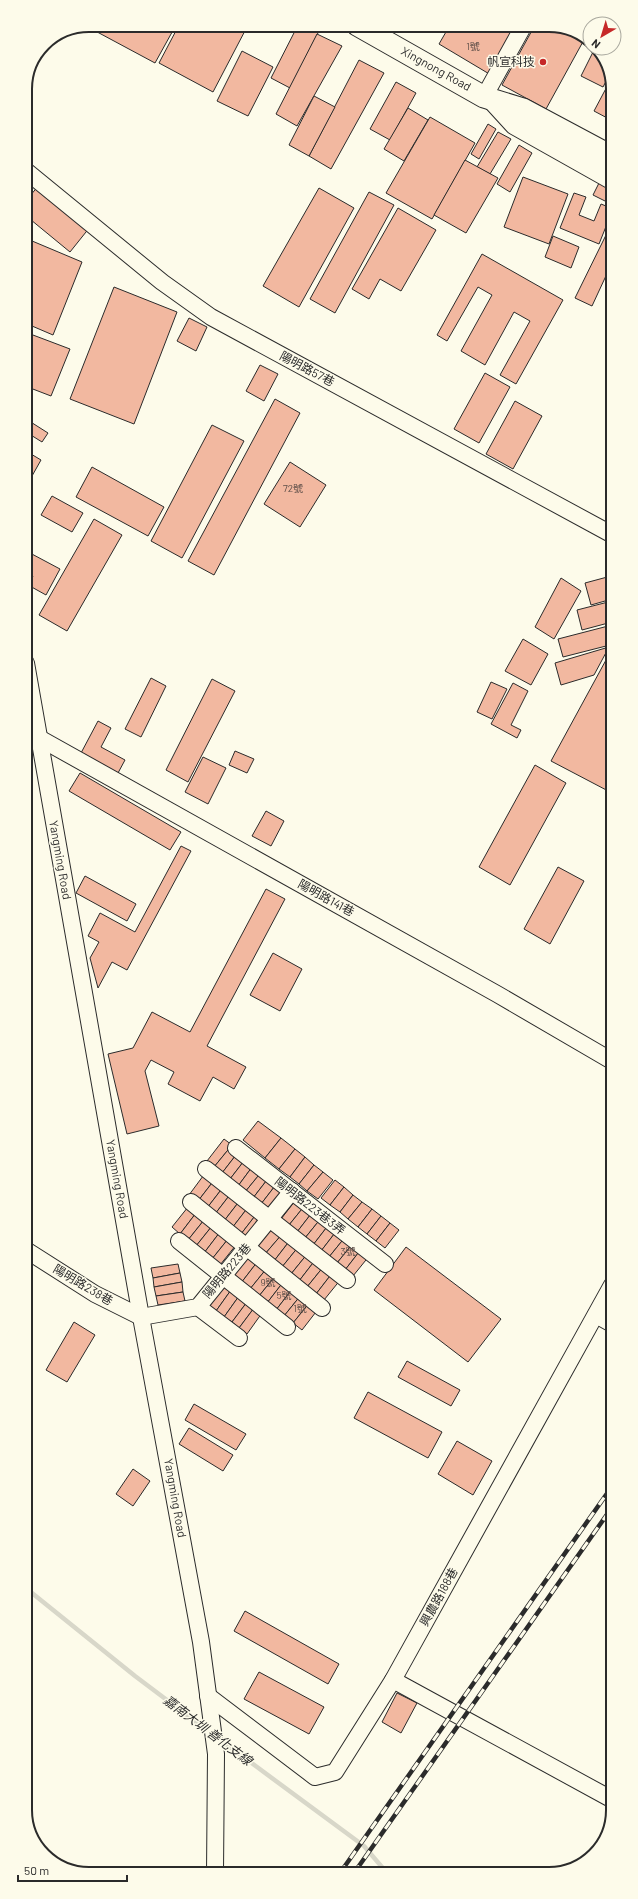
<svg xmlns="http://www.w3.org/2000/svg" width="638" height="1899" font-family="Barlow,'Noto Sans TC',sans-serif">
<style>
.lines{fill:none;stroke-linecap:round;stroke-linejoin:round}
.stream{stroke:#d8d7c9;stroke-width:4.5}
.building{fill:#f2b8a0;stroke:#2b2b2b}
.minor-casing{stroke:#2b2b2b;stroke-width:18}
.major-casing{stroke:#2b2b2b;stroke-width:23}
.minor{stroke:#fdfbea;stroke-width:16}
.major{stroke:#fdfbea;stroke-width:21}
.rail-casing{stroke:#2b2b2b;stroke-width:4.5}
.rail{stroke:#fdfbea;stroke-width:3;stroke-dasharray:9;stroke-linecap:butt}
.poi-dot{fill:#c62828;stroke:#fdfbea;stroke-width:1.5}
.labels{text-anchor:middle;stroke-width:3;stroke-linejoin:round;paint-order:stroke}
.number-label{font-size:10px;fill:#5d4e48}
.poi-label{font-size:12px;fill:#2b2b2b;stroke:#fdfbea;text-anchor:end}
.street-label{font-size:12px;fill:#2b2b2b;stroke:#fdfbea}
.water-label{font-size:13px;font-style:italic;fill:#2b2b2b;stroke:#fdfbea}
.rim{fill:none;stroke:#2b2b2b;stroke-width:2}
</style>
<rect width="100%" height="100%" fill="#fdfbea"/>
<g class="lines">
<g class="stream">
<path d="M 27,1589 L 135,1676 L 208,1731"/>
<path d="M 219,1739 L 364,1846 L 387,1873"/>
</g>
</g>
<g class="building">
<path d="M 89,25 L 176,25 L 155,63 L 86,26 Z"/>
<path d="M 179,25 L 248,25 L 213,92 L 159,63 Z"/>
<path d="M 298,25 L 306,25 L 319,31 L 290,88 L 271,78 Z"/>
<path d="M 450,25 L 519,25 L 491,75 L 439,44 Z"/>
<path d="M 535,25 L 553,25 L 585,38 L 546,109 L 502,85 Z"/>
<path d="M 317,34 L 342,46 L 297,126 L 276,114 Z"/>
<path d="M 595,48 L 611,72 L 603,87 L 581,76 Z"/>
<path d="M 242,51 L 273,67 L 248,116 L 217,101 Z"/>
<path d="M 359,60 L 384,73 L 331,169 L 309,156 Z"/>
<path d="M 611,79 L 611,120 L 594,111 Z"/>
<path d="M 396,82 L 416,93 L 390,140 L 370,129 Z"/>
<path d="M 314,96 L 335,107 L 309,156 L 289,145 Z"/>
<path d="M 408,108 L 428,120 L 404,161 L 384,149 Z"/>
<path d="M 430,117 L 475,143 L 432,219 L 386,193 Z"/>
<path d="M 488,124 L 496,129 L 479,159 L 471,154 Z"/>
<path d="M 498,132 L 511,139 L 490,174 L 477,167 Z"/>
<path d="M 519,145 L 532,153 L 510,192 L 497,184 Z"/>
<path d="M 465,160 L 498,178 L 466,233 L 434,215 Z"/>
<path d="M 523,177 L 568,194 L 549,244 L 504,227 Z"/>
<path d="M 600,181 L 611,187 L 611,204 L 593,195 Z"/>
<path d="M 39,185 L 90,227 L 70,252 L 25,215 L 25,202 Z"/>
<path d="M 319,188 L 354,208 L 299,307 L 263,286 Z"/>
<path d="M 369,192 L 394,205 L 335,313 L 310,299 Z"/>
<path d="M 574,193 L 586,197 L 579,215 L 594,221 L 601,204 L 611,208 L 611,214 L 599,244 L 560,228 Z"/>
<path d="M 398,208 L 436,230 L 401,291 L 380,279 L 369,299 L 352,289 Z"/>
<path d="M 607,233 L 611,235 L 611,265 L 592,306 L 575,298 Z"/>
<path d="M 553,236 L 579,247 L 571,268 L 545,257 Z"/>
<path d="M 25,238 L 82,262 L 53,335 L 25,323 Z"/>
<path d="M 482,254 L 563,300 L 516,384 L 500,375 L 530,321 L 514,312 L 485,365 L 461,351 L 492,295 L 478,287 L 447,341 L 437,335 Z"/>
<path d="M 114,287 L 177,312 L 134,424 L 70,399 Z"/>
<path d="M 189,318 L 207,327 L 196,351 L 177,341 Z"/>
<path d="M 25,332 L 70,349 L 51,396 L 25,386 L 32,367 L 25,364 Z"/>
<path d="M 260,365 L 278,374 L 264,401 L 246,391 Z"/>
<path d="M 485,373 L 510,387 L 479,443 L 454,429 Z"/>
<path d="M 275,399 L 300,413 L 214,575 L 188,561 Z"/>
<path d="M 515,401 L 542,416 L 513,469 L 486,454 Z"/>
<path d="M 26,419 L 48,433 L 42,442 L 26,432 Z"/>
<path d="M 212,425 L 244,441 L 182,558 L 151,541 Z"/>
<path d="M 26,451 L 41,460 L 32,476 L 26,472 Z"/>
<path d="M 290,462 L 326,485 L 300,527 L 264,504 Z"/>
<path d="M 92,467 L 164,507 L 148,536 L 76,497 Z"/>
<path d="M 52,496 L 83,513 L 72,532 L 41,515 Z"/>
<path d="M 94,519 L 122,535 L 67,631 L 39,615 Z"/>
<path d="M 30,553 L 60,569 L 46,595 L 28,585 L 33,576 L 26,573 L 26,561 Z"/>
<path d="M 611,576 L 612,599 L 591,605 L 585,583 Z"/>
<path d="M 561,578 L 581,591 L 554,639 L 535,627 Z"/>
<path d="M 612,601 L 612,622 L 582,630 L 577,610 Z"/>
<path d="M 612,625 L 610,645 L 563,657 L 558,639 Z"/>
<path d="M 523,639 L 548,654 L 531,685 L 505,671 Z"/>
<path d="M 609,647 L 594,675 L 561,685 L 555,663 Z"/>
<path d="M 612,649 L 612,704 L 608,710 L 612,712 L 612,793 L 551,761 Z"/>
<path d="M 151,678 L 166,686 L 141,737 L 125,729 Z"/>
<path d="M 212,679 L 235,691 L 188,782 L 166,770 Z"/>
<path d="M 491,682 L 507,689 L 492,719 L 477,712 Z"/>
<path d="M 513,683 L 528,691 L 511,725 L 521,730 L 517,738 L 491,724 Z"/>
<path d="M 98,721 L 111,728 L 101,747 L 125,760 L 118,773 L 81,753 Z"/>
<path d="M 235,751 L 254,759 L 247,773 L 229,765 Z"/>
<path d="M 203,757 L 226,768 L 208,804 L 185,792 Z"/>
<path d="M 535,765 L 566,783 L 510,885 L 479,867 Z"/>
<path d="M 80,773 L 181,832 L 170,850 L 69,791 Z"/>
<path d="M 266,811 L 284,821 L 271,846 L 252,836 Z"/>
<path d="M 181,846 L 191,851 L 127,970 L 112,962 L 98,988 L 90,958 L 99,942 L 88,936 L 100,913 L 135,932 Z"/>
<path d="M 558,867 L 584,881 L 550,944 L 524,929 Z"/>
<path d="M 85,876 L 136,904 L 127,921 L 76,893 Z"/>
<path d="M 266,889 L 285,899 L 207,1046 L 246,1067 L 234,1089 L 213,1077 L 200,1101 L 168,1084 L 174,1072 L 151,1060 L 145,1071 L 159,1126 L 127,1134 L 108,1054 L 133,1048 L 152,1012 L 190,1032 Z"/>
<path d="M 273,953 L 302,969 L 280,1011 L 250,995 Z"/>
<path d="M 258,1121 L 281,1138 L 265,1158 L 243,1140 Z"/>
<path d="M 281,1138 L 295,1149 L 279,1169 L 265,1158 Z"/>
<path d="M 224,1139 L 232,1145 L 214,1167 L 207,1161 Z"/>
<path d="M 232,1145 L 239,1151 L 222,1173 L 214,1167 Z"/>
<path d="M 295,1149 L 305,1157 L 290,1177 L 279,1169 Z"/>
<path d="M 239,1151 L 247,1157 L 230,1179 L 222,1173 Z"/>
<path d="M 247,1157 L 255,1163 L 238,1186 L 230,1179 Z"/>
<path d="M 305,1157 L 314,1165 L 299,1184 L 290,1177 Z"/>
<path d="M 255,1163 L 263,1170 L 245,1192 L 238,1186 Z"/>
<path d="M 314,1165 L 323,1172 L 307,1191 L 299,1184 Z"/>
<path d="M 263,1170 L 270,1176 L 253,1198 L 245,1192 Z"/>
<path d="M 206,1172 L 215,1179 L 198,1201 L 189,1195 Z"/>
<path d="M 323,1172 L 333,1180 L 318,1199 L 307,1191 Z"/>
<path d="M 270,1176 L 278,1182 L 261,1204 L 253,1198 Z"/>
<path d="M 215,1179 L 224,1186 L 207,1208 L 198,1201 Z"/>
<path d="M 335,1180 L 344,1187 L 330,1205 L 321,1198 Z"/>
<path d="M 278,1182 L 286,1188 L 268,1210 L 261,1204 Z"/>
<path d="M 224,1186 L 232,1192 L 215,1214 L 207,1208 Z"/>
<path d="M 344,1187 L 353,1195 L 340,1212 L 330,1205 Z"/>
<path d="M 232,1192 L 241,1199 L 224,1221 L 215,1214 Z"/>
<path d="M 353,1195 L 362,1202 L 348,1219 L 340,1212 Z"/>
<path d="M 298,1197 L 306,1204 L 289,1225 L 281,1219 Z"/>
<path d="M 241,1199 L 249,1206 L 232,1228 L 224,1221 Z"/>
<path d="M 362,1202 L 372,1209 L 358,1227 L 348,1219 Z"/>
<path d="M 306,1204 L 314,1210 L 297,1232 L 289,1225 Z"/>
<path d="M 249,1206 L 258,1212 L 241,1234 L 232,1228 Z"/>
<path d="M 188,1207 L 196,1213 L 180,1234 L 172,1227 Z"/>
<path d="M 372,1209 L 381,1216 L 367,1234 L 358,1227 Z"/>
<path d="M 314,1210 L 322,1217 L 305,1238 L 297,1232 Z"/>
<path d="M 258,1212 L 266,1219 L 250,1241 L 241,1234 Z"/>
<path d="M 196,1213 L 204,1220 L 188,1240 L 180,1234 Z"/>
<path d="M 381,1216 L 390,1223 L 376,1241 L 367,1234 Z"/>
<path d="M 322,1217 L 330,1223 L 313,1245 L 305,1238 Z"/>
<path d="M 204,1220 L 212,1226 L 196,1246 L 188,1240 Z"/>
<path d="M 330,1223 L 338,1229 L 321,1251 L 313,1245 Z"/>
<path d="M 390,1223 L 399,1230 L 385,1248 L 376,1241 Z"/>
<path d="M 212,1226 L 220,1232 L 204,1253 L 196,1246 Z"/>
<path d="M 274,1226 L 283,1233 L 265,1254 L 257,1247 Z"/>
<path d="M 338,1229 L 346,1236 L 329,1257 L 321,1251 Z"/>
<path d="M 220,1232 L 228,1239 L 212,1259 L 204,1253 Z"/>
<path d="M 283,1233 L 291,1239 L 274,1261 L 265,1254 Z"/>
<path d="M 346,1236 L 354,1242 L 337,1263 L 329,1257 Z"/>
<path d="M 228,1239 L 236,1245 L 220,1265 L 212,1259 Z"/>
<path d="M 291,1239 L 299,1246 L 282,1267 L 274,1261 Z"/>
<path d="M 354,1242 L 362,1248 L 345,1270 L 337,1263 Z"/>
<path d="M 299,1246 L 308,1253 L 291,1274 L 282,1267 Z"/>
<path d="M 406,1247 L 501,1319 L 468,1362 L 374,1290 Z"/>
<path d="M 362,1248 L 370,1255 L 353,1276 L 345,1270 Z"/>
<path d="M 308,1253 L 316,1259 L 299,1281 L 291,1274 Z"/>
<path d="M 250,1254 L 258,1261 L 241,1283 L 233,1276 Z"/>
<path d="M 316,1259 L 324,1266 L 307,1287 L 299,1281 Z"/>
<path d="M 258,1261 L 267,1268 L 250,1289 L 241,1283 Z"/>
<path d="M 178,1264 L 180,1273 L 153,1278 L 151,1268 Z"/>
<path d="M 324,1266 L 333,1272 L 316,1294 L 307,1287 Z"/>
<path d="M 267,1268 L 276,1275 L 259,1296 L 250,1289 Z"/>
<path d="M 333,1272 L 341,1279 L 324,1300 L 316,1294 Z"/>
<path d="M 180,1273 L 182,1282 L 154,1287 L 153,1278 Z"/>
<path d="M 276,1275 L 284,1281 L 267,1303 L 259,1296 Z"/>
<path d="M 284,1281 L 293,1288 L 276,1310 L 267,1303 Z"/>
<path d="M 182,1282 L 183,1292 L 156,1296 L 154,1287 Z"/>
<path d="M 223,1285 L 231,1290 L 216,1311 L 208,1305 Z"/>
<path d="M 293,1288 L 301,1295 L 284,1316 L 276,1310 Z"/>
<path d="M 231,1290 L 239,1296 L 224,1317 L 216,1311 Z"/>
<path d="M 183,1292 L 185,1301 L 158,1305 L 156,1296 Z"/>
<path d="M 301,1295 L 310,1302 L 293,1323 L 284,1316 Z"/>
<path d="M 239,1296 L 247,1302 L 232,1322 L 224,1317 Z"/>
<path d="M 247,1302 L 254,1308 L 239,1328 L 232,1322 Z"/>
<path d="M 310,1302 L 319,1308 L 302,1330 L 293,1323 Z"/>
<path d="M 254,1308 L 262,1313 L 247,1334 L 239,1328 Z"/>
<path d="M 74,1322 L 95,1335 L 67,1382 L 46,1370 Z"/>
<path d="M 407,1361 L 460,1390 L 451,1406 L 398,1377 Z"/>
<path d="M 368,1392 L 442,1432 L 428,1458 L 354,1418 Z"/>
<path d="M 194,1404 L 246,1434 L 236,1450 L 185,1420 Z"/>
<path d="M 189,1428 L 233,1455 L 223,1471 L 179,1444 Z"/>
<path d="M 457,1441 L 492,1461 L 473,1495 L 438,1474 Z"/>
<path d="M 133,1469 L 150,1481 L 133,1506 L 116,1494 Z"/>
<path d="M 245,1611 L 339,1664 L 328,1684 L 234,1631 Z"/>
<path d="M 259,1672 L 324,1707 L 309,1734 L 244,1699 Z"/>
<path d="M 397,1693 L 417,1703 L 401,1733 L 382,1722 Z"/>
</g>
<g class="lines">
<g class="minor-casing">
<g id="minor">
<path d="M 484,97 L 524,25"/>
<path d="M 25,170 L 162,282 L 211,317 L 611,534"/>
<path d="M 26,663 L 141,1317 L 201,1642 L 216,1754 L 215,1873"/>
<path d="M 32,734 L 497,994 L 612,1061"/>
<path d="M 236,1148 L 385,1264"/>
<path d="M 206,1169 L 347,1280"/>
<path d="M 191,1202 L 322,1308"/>
<path d="M 179,1241 L 287,1327"/>
<path d="M 26,1250 L 95,1294 L 141,1317 L 198,1307 L 292,1191"/>
<path d="M 198,1307 L 239,1338"/>
<path d="M 596,1315 L 612,1324"/>
<path d="M 393,1680 L 613,1800"/>
<path d="M 208,1696 L 315,1777 L 335,1772 L 393,1680 L 612,1285"/>
</g>
</g>
<g class="major-casing">
<g id="major">
<path d="M 357,25 L 484,97 L 523,109 L 611,156"/>
<path d="M 494,101 L 515,124 L 611,178"/>
</g>
</g>
<use href="#minor" class="minor"/>
<use href="#major" class="major"/>
<g class="rail-casing">
<g id="rail">
<path d="M 340,1873 L 613,1485"/>
<path d="M 354,1873 L 613,1506"/>
</g>
</g>
<use href="#rail" class="rail"/>
</g>
<circle class="poi-dot" cx="543" cy="62" r="4"/>
<g class="labels">
<g class="number-label">
<text x="473" y="50">1號</text>
<text x="293" y="492">72號</text>
<text x="348" y="1255">3號</text>
<text x="268" y="1286">9號</text>
<text x="284" y="1299">5號</text>
<text x="300" y="1312">1號</text>
</g>
<g class="poi-label">
<text x="535" y="66">帆宣科技</text>
</g>
<g class="street-label">
<text transform="translate(436 69) rotate(29)" y="4">Xingnong Road</text>
<text transform="translate(307 369) rotate(28)" y="4">陽明路57巷</text>
<text transform="translate(60 860) rotate(80)" y="4">Yangming Road</text>
<text transform="translate(326 898) rotate(29)" y="4">陽明路141巷</text>
<text transform="translate(117 1179) rotate(80)" y="4">Yangming Road</text>
<text transform="translate(310 1206) rotate(38)" y="4">陽明路223巷3弄</text>
<text transform="translate(227 1271) rotate(-50)" y="4">陽明路223巷</text>
<text transform="translate(83 1285) rotate(31)" y="4">陽明路238巷</text>
<text transform="translate(175 1498) rotate(80)" y="4">Yangming Road</text>
<text transform="translate(439 1597) rotate(-61)" y="4">興農路188巷</text>
</g>
<g class="water-label">
<text transform="translate(208 1730) rotate(37)" y="5">嘉南大圳 善化支線</text>
</g>
</g>
<path d="M0 0H638V1899H0ZM89 32H549A57 57 0 0 1 606 89V1810A57 57 0 0 1 549 1867H89A57 57 0 0 1 32 1810V89A57 57 0 0 1 89 32Z" fill="#fdfbea" fill-rule="evenodd"/>
<path class="rim" d="M89 32H549A57 57 0 0 1 606 89V1810A57 57 0 0 1 549 1867H89A57 57 0 0 1 32 1810V89A57 57 0 0 1 89 32Z"/>
<g transform="translate(602 36) rotate(218)"><circle r="19" fill="#fdfbea" stroke="#a9a89e"/>
<path d="M0-3L7 15L0 10L-7 15Z" fill="#c62828"/>
<text y="-6" font-size="11" font-weight="bold" text-anchor="middle" fill="#2b2b2b">N</text>
</g>
<path d="M18 1875v6h109v-6" fill="none" stroke="#2b2b2b" stroke-width="2"/>
<text x="24" y="1875" font-size="12" fill="#2b2b2b" stroke="#fdfbea" stroke-width="3" paint-order="stroke">50 m</text>
</svg>
